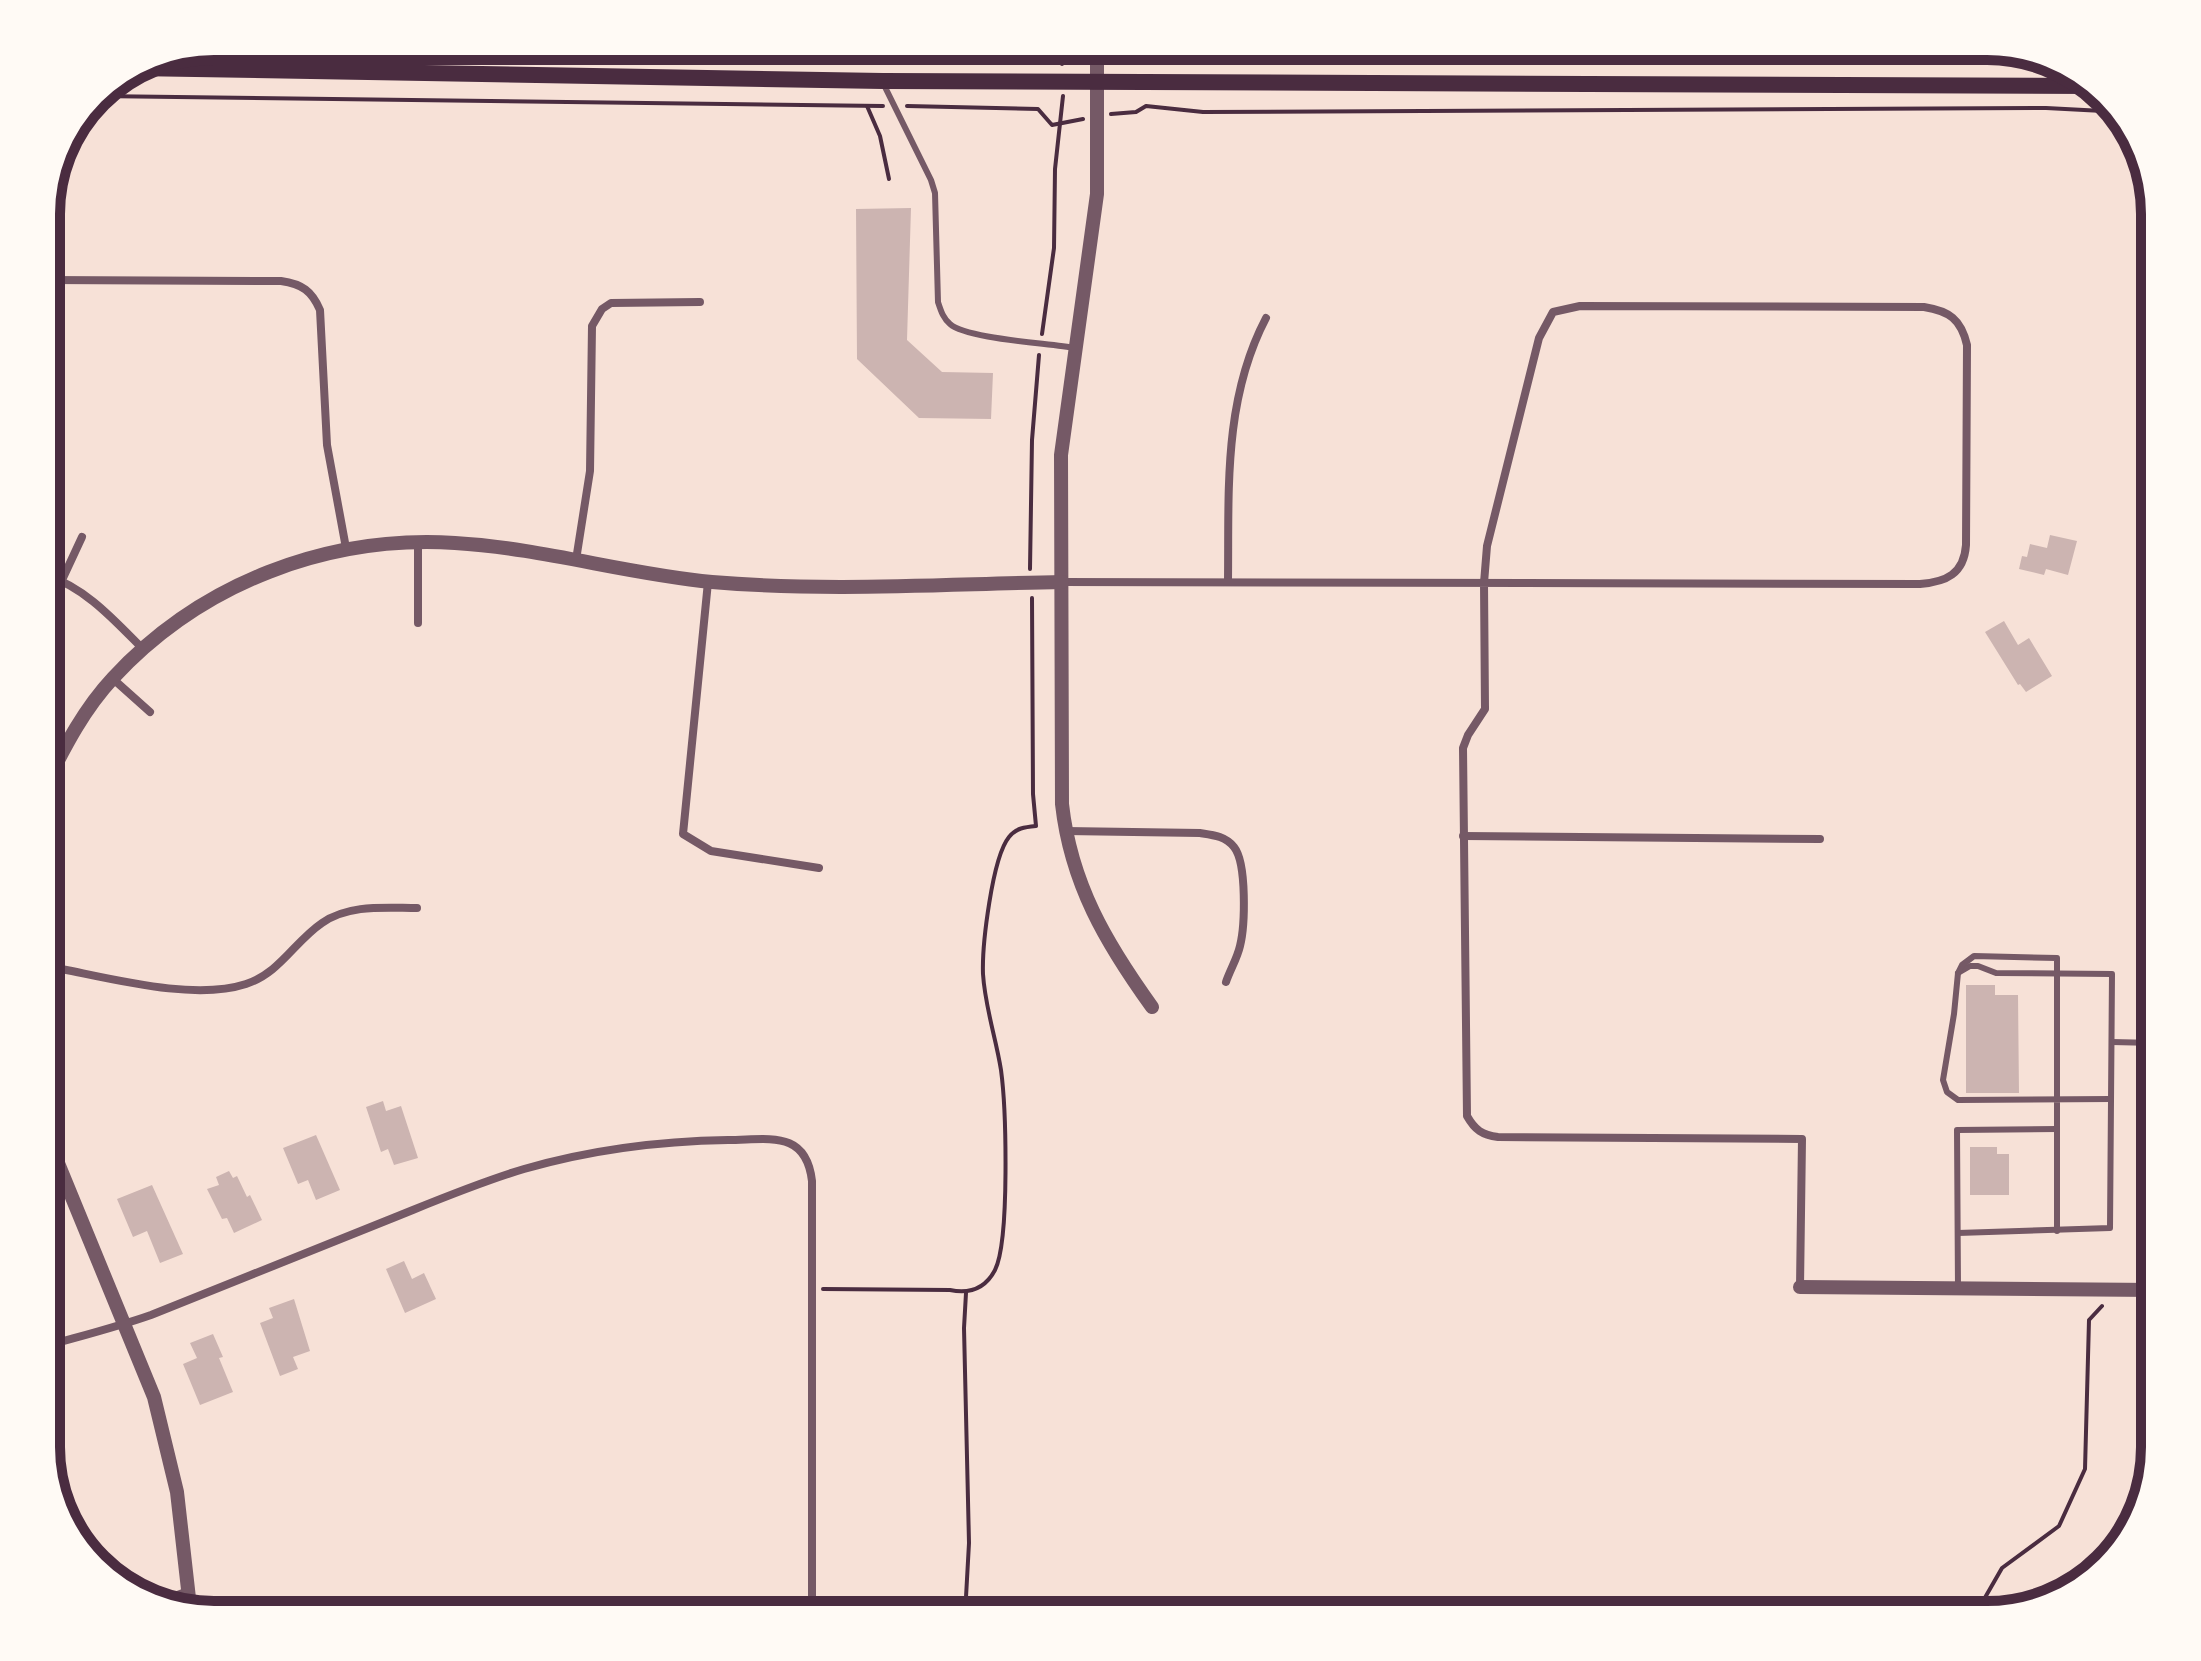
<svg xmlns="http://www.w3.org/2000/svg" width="2201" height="1661" font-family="'IBM Plex Serif',serif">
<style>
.building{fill:#ccb4b1}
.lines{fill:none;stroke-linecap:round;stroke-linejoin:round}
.path{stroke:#4a2c40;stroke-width:4}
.service{stroke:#755966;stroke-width:6}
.minor{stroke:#755966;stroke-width:8}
.tertiary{stroke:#755966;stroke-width:14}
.secondary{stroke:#4a2c40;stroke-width:16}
.rim{fill:none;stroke:#4a2c40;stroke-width:10}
</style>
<rect width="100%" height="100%" fill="#f7e1d7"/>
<g class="building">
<path d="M 911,208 L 907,340 L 942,372 L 993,373 L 991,419 L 919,418 L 857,359 L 856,209 Z"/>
<path d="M 2050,535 L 2077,541 L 2068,575 L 2046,569 L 2044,575 L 2019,569 L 2022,556 L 2027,557 L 2030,544 L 2047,548 Z"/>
<path d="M 2004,621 L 2018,645 L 2029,638 L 2052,676 L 2026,692 L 2020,684 L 2018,685 L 1985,632 Z"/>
<path d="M 1966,985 L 1995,985 L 1995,995 L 2018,995 L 2019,1093 L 1966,1093 Z"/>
<path d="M 383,1101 L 386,1111 L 401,1106 L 418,1158 L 394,1165 L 388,1149 L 381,1152 L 366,1107 Z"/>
<path d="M 316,1135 L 340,1190 L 316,1200 L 308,1180 L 298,1184 L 283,1148 Z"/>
<path d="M 1970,1147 L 1997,1147 L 1997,1154 L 2009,1154 L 2009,1195 L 1970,1195 Z"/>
<path d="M 229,1171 L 233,1178 L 237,1176 L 247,1197 L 250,1195 L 262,1220 L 234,1233 L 227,1218 L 222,1219 L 207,1189 L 219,1185 L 216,1177 Z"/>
<path d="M 152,1185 L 183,1254 L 160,1263 L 147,1231 L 133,1237 L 117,1199 Z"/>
<path d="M 404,1261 L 412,1279 L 424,1273 L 436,1299 L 405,1313 L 386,1269 Z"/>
<path d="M 294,1299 L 310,1351 L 293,1357 L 298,1369 L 280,1376 L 260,1323 L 273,1318 L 269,1308 Z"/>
<path d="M 213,1334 L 223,1357 L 219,1358 L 233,1392 L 200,1405 L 183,1364 L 197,1358 L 190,1343 Z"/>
</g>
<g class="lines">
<g class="path">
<path d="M 1062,46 L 1062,64"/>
<path d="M 97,96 L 883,106"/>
<path d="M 867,106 L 880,136 L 889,179"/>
<path d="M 907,106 L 1038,109 L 1052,125 L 1083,119"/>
<path d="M 1111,114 L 1136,112 L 1146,106 L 1203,112 L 2046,108 L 2103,111 L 2132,133"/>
<path d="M 1042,334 L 1054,248 L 1055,169 L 1063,96"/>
<path d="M 1030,569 L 1032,440 L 1039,355"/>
<path d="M 823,1289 L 950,1290 C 969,1294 985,1289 995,1270 C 1010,1240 1006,1107 1001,1070 C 996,1038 985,1007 983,974 C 982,946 992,858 1009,837 C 1016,828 1025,827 1036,826 L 1033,794 L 1032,598"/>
<path d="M 965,1615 L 969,1543 L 964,1328 L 966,1293"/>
<path d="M 1975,1615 L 2002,1568 L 2059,1526 L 2085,1469 L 2089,1320 L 2102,1306"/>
</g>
<g class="service">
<path d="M 883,83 L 931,180 L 935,193 L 938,302 C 941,311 943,318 950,324 C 967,339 1048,343 1075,348"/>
<path d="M 1958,973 L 1970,966 L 1978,966 L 1996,973 L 2112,974 L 2110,1228 L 1958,1233"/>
<path d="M 2112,1042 L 2155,1043"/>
<path d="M 2057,1231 L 2057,958 L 1974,956 L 1962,965 L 1958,973 L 1954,1014 L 1943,1080 L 1947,1092 L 1958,1100 L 2111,1099"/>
<path d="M 1958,1288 L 1957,1130 L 2057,1129"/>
</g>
<g class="minor">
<path d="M 46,280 L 281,281 C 302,284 312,291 320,310 L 327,445 L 346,548"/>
<path d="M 418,542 L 418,623"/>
<path d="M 576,560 L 590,471 L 592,326 L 602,309 L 611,303 L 700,302"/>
<path d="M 46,575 C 86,588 114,620 143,649"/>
<path d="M 62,580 L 82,537"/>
<path d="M 1228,581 C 1229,491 1223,400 1266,318"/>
<path d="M 708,582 L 683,834 L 711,851 L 819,868"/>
<path d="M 1062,582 L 1920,584 C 1946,582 1964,574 1966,545 L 1967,345 C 1961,319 1949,311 1924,307 L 1580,306 L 1553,312 L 1539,338 L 1487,546 L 1484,583 L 1485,709 L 1468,735 L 1463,748 L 1467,1116 C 1475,1130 1482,1135 1498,1137 L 1802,1139 L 1800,1287"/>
<path d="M 112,678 L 150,712"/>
<path d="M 1066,831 L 1200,833 C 1213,835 1225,836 1234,847 C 1247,863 1245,926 1240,946 C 1237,959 1230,970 1226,982"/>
<path d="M 1463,836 L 1820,839"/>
<path d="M 46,966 C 103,976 191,1002 246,984 C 280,973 294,942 322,923 C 349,904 385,908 417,908"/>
<path d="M 46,1346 C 81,1336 117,1327 151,1315 C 230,1284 309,1252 388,1220 C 433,1202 477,1183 524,1169 C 590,1150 660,1141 728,1140 C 768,1140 806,1129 812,1181 L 812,1615"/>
<path d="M 167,1599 L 188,1591"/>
</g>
<g class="tertiary">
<path d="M 1097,46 L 1097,194 L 1061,455 L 1062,804 C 1071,884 1106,943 1152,1007"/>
<path d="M 46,784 C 65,746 84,709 113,678 C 201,583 327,535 455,543 C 542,548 626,574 712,582 C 828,592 945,584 1062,582"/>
<path d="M 46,1134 L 154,1397 L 177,1492 L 190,1607"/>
<path d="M 1800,1287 L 2155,1290"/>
</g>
<g class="secondary">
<path d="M 1937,46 L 1988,46"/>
<path d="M 134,68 L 883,81 L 2093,86"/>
</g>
</g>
<path d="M0 0H2201V1661H0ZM214 60H1987A154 154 0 0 1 2141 214V1447A154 154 0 0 1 1987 1601H214A154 154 0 0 1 60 1447V214A154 154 0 0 1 214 60Z" fill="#fffaf5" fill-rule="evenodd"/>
<path class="rim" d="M214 60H1987A154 154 0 0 1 2141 214V1447A154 154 0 0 1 1987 1601H214A154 154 0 0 1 60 1447V214A154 154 0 0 1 214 60Z"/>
</svg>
